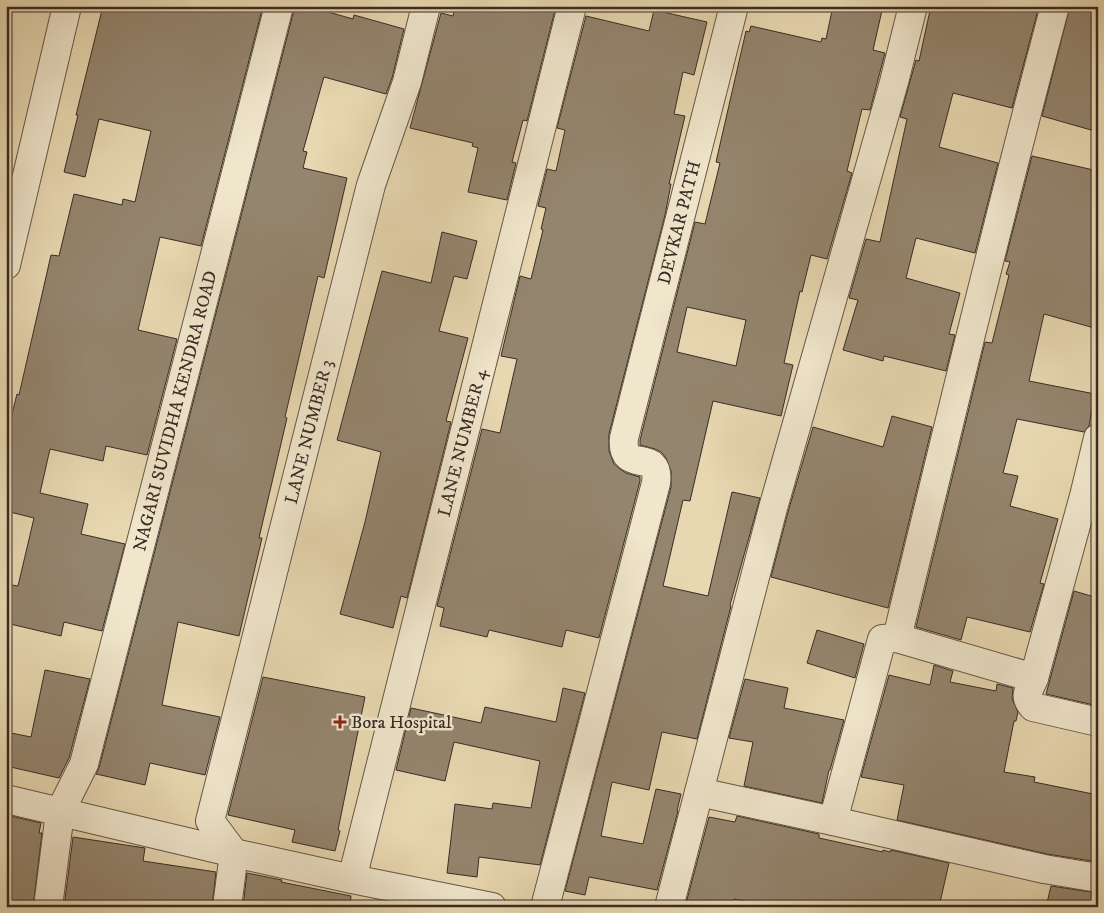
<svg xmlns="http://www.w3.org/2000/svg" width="1104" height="913" font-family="'IM FELL DW Pica',serif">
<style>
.building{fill:#94856e;stroke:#392c26;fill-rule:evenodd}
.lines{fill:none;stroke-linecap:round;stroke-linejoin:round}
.minor-casing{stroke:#655749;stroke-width:30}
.minor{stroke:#f0e6cc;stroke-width:28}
.poi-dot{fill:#8f2418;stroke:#f0e6cc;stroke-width:2}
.labels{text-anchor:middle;stroke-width:5;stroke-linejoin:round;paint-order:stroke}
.street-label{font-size:18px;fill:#392c26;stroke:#f0e6cc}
.poi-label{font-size:18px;fill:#392c26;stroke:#f0e6cc;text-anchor:start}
</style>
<rect width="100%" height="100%" fill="#e8d8b1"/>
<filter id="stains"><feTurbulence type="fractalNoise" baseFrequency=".004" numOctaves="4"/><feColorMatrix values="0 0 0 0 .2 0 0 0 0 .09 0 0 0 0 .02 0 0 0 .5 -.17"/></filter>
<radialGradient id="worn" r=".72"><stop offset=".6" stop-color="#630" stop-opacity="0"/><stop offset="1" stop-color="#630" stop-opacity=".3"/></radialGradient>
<g class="building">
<path d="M 103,6 L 263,6 L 201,246 L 160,237 L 138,330 L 177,339 L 147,455 L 106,446 L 103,461 L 50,449 L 40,493 L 88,504 L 81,534 L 125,544 L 102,631 L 64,622 L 61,636 L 6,623 L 6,584 L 18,586 L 34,518 L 6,511 L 6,438 L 17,394 L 19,395 L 51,255 L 59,256 L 74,194 L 122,205 L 123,199 L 135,202 L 151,131 L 99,119 L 85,177 L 64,172 L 78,115 L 76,115 Z"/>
<path d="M 294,6 L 307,6 L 353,19 L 354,15 L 404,29 L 392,78 L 386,94 L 324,77 L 323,80 L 303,151 L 307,152 L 303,168 L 347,178 L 324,278 L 318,276 L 285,417 L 287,418 L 259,538 L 262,538 L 239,636 L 178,622 L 162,705 L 220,717 L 205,775 L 150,763 L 145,785 L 96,774 L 99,768 L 294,10 Z"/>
<path d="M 455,6 L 556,6 L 527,121 L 523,120 L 512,162 L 516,163 L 507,200 L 468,192 L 478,148 L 472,146 L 473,143 L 410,128 L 441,13 L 453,16 Z"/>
<path d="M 833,6 L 883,6 L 873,50 L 885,53 L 870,110 L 862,109 L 847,171 L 852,173 L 827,259 L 811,255 L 802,292 L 800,291 L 784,363 L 793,365 L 781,416 L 713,401 L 690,501 L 683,500 L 663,586 L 708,596 L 732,492 L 760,498 L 730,605 L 731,606 L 697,739 L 662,732 L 649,790 L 612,782 L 601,836 L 643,844 L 656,789 L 681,794 L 677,811 L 678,811 L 657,890 L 589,877 L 585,895 L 565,891 L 671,487 L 671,471 L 666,458 L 661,452 L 655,449 L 640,445 L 640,440 L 695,222 L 705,224 L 720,163 L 716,162 L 746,31 L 749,32 L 751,26 L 821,42 L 822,38 L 826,39 ZM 687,307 L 746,320 L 736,366 L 677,352 Z"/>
<path d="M 931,6 L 968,6 L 987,10 L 988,6 L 1039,6 L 1012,108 L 953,93 L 939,147 L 998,163 L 975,253 L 916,238 L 906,278 L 960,293 L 949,334 L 955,335 L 946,371 L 884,356 L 883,361 L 843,350 L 858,300 L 849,298 L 866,239 L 880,242 L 907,119 L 900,117 L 916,60 L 919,61 Z"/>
<path d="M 1070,6 L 1098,6 L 1098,132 L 1042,116 Z"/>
<path d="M 654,10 L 707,22 L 694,75 L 683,72 L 674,114 L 685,116 L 669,184 L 671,184 L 665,215 L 609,434 L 609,451 L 614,464 L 620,469 L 626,473 L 640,477 L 640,481 L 599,638 L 566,630 L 562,647 L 489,630 L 487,637 L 440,626 L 444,608 L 437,606 L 482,429 L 500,433 L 517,359 L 501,356 L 520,276 L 531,279 L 543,230 L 541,229 L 546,208 L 538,206 L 547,169 L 556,171 L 565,130 L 557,128 L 586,16 L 649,31 Z"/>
<path d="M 1032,156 L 1098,171 L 1098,329 L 1044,314 L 1029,381 L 1095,394 L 1089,426 L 1084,432 L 1017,419 L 1003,473 L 1018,476 L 1010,506 L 1058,519 L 1040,583 L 1044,584 L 1030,632 L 967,617 L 961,640 L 916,627 L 985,342 L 992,343 L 1009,275 L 1006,274 L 1010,262 L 1005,261 Z"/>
<path d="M 442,232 L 477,241 L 467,279 L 454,276 L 439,331 L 468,338 L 446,421 L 451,422 L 407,598 L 401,596 L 393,628 L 340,614 L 365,522 L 381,452 L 337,440 L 382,271 L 431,283 Z"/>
<path d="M 892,416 L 932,427 L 888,608 L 771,577 L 788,512 L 813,427 L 883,447 Z"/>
<path d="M 1074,591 L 1098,598 L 1098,706 L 1046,694 Z"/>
<path d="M 817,630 L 864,644 L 855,678 L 807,663 Z"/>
<path d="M 934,665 L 953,671 L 950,682 L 996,691 L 997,684 L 1013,688 L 1012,699 L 1018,712 L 1016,721 L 1014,721 L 1004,772 L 1035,777 L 1034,782 L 1098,795 L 1098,862 L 1047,854 L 897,820 L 904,785 L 861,777 L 889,675 L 930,685 Z"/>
<path d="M 45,670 L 90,679 L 69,758 L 59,778 L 6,766 L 6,732 L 31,737 Z"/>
<path d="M 263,677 L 365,697 L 338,830 L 340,831 L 335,851 L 292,842 L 295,830 L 228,815 Z"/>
<path d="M 745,679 L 788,688 L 784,708 L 844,720 L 830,770 L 829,770 L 822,803 L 744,786 L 753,742 L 729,738 Z"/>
<path d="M 563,688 L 585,693 L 540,865 L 479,857 L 477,877 L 447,873 L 455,804 L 492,809 L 493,803 L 531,808 L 540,761 L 454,742 L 445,781 L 396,770 L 411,708 L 481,723 L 485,707 L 556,722 Z"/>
<path d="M 6,815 L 41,823 L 39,833 L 42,833 L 33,907 L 6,907 Z"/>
<path d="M 737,816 L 819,834 L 819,838 L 883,852 L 883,850 L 890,852 L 891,850 L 949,863 L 939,907 L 774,907 L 734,899 L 733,907 L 685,907 L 709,817 L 735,822 Z"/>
<path d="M 73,837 L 145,848 L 143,861 L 216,872 L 212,907 L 64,907 Z"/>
<path d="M 247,873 L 282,880 L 281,882 L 351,896 L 350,907 L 243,907 Z"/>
<path d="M 1051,886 L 1098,893 L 1098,907 L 1046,907 Z"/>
</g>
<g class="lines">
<g class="minor-casing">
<g id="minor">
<path d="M 6,265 L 67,6"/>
<path d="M 1098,438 L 1084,496 L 1034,678 C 1029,691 1023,695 1033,707 L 1098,722"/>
<path d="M 897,638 C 948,427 999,216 1055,6"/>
<path d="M 699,792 L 833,821 L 1044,869 L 1098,878"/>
<path d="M 6,799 L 234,853 L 352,879 L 492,907"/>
<path d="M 833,821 L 882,639 L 897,638 L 1034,678"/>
<path id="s1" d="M 352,879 L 572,6"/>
<path id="s2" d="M 48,907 L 60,812 L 84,764 L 279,6"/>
<path id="s3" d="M 227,907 L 234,853 L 210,821 L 371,185 L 407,82 L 426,6"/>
<path id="s4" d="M 545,907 L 656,483 C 661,445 620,477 624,438 L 734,6"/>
<path d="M 669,907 L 773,508 L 894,82 L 913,6"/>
</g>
</g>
<use href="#minor" class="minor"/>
</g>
<path class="poi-dot" d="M337.5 714.5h5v5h5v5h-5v5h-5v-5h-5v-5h5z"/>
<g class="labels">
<g class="street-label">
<text dy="6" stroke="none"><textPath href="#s4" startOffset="725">DEVKAR PATH</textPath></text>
<text dy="6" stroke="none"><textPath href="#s2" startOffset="514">NAGARI SUVIDHA KENDRA ROAD</textPath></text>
<text dy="6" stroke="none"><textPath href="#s3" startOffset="496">LANE NUMBER 3</textPath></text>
<text dy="6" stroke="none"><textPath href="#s1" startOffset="450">LANE NUMBER 4</textPath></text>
</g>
<g class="poi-label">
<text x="351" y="728">Bora Hospital</text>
</g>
</g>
<rect width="1104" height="913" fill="none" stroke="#e8d8b1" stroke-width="25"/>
<rect x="8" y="8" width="1089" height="898" fill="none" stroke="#392c26" stroke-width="2.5"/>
<rect x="12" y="12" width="1079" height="888" fill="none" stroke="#392c26"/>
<rect width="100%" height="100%" filter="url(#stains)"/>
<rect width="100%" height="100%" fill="url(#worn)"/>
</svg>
